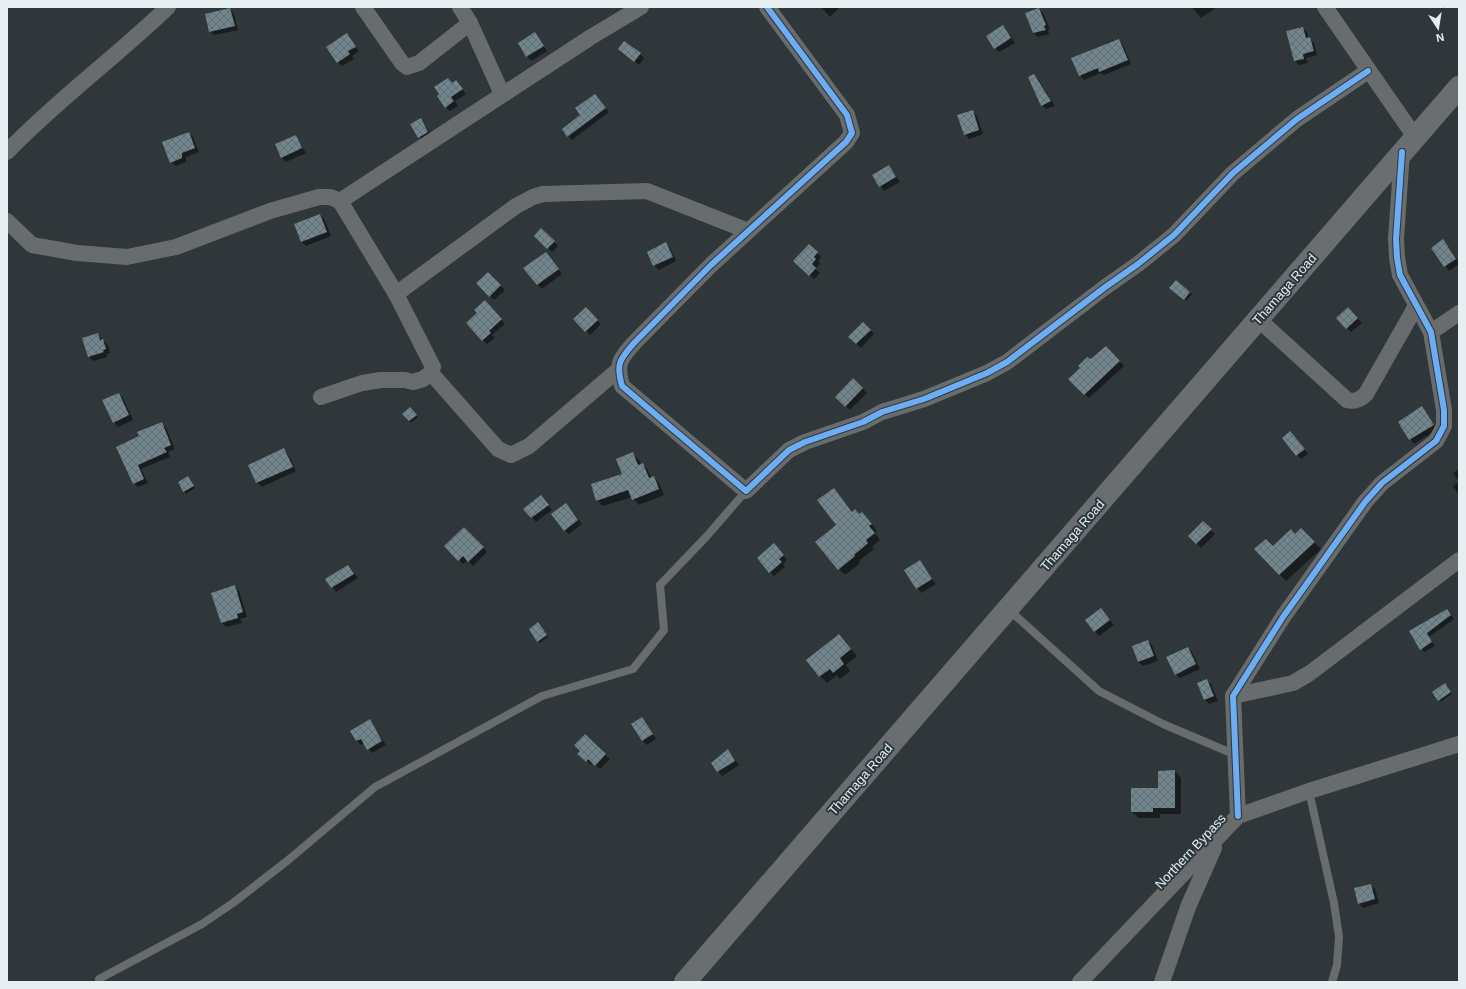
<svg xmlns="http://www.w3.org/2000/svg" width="1466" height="989" font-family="Helvetica,sans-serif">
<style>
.shadow{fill:#0007}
.building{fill:url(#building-cross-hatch)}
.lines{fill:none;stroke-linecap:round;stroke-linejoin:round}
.lane{stroke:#686c6d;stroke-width:8}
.street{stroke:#686c6d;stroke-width:16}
.secondary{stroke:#6a6e70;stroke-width:22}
.cycleway-casing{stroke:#2c383e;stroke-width:8}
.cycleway{stroke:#6dadf4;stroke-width:6}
.labels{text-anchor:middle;stroke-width:4;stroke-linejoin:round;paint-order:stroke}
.street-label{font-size:13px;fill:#e7eff3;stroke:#2c383e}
</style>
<defs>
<pattern id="building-cross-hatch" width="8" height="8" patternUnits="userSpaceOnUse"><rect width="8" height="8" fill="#72858d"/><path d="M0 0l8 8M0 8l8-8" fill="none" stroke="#606d72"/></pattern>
</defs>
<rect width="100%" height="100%" fill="#30373a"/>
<g class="shadow">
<path d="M 821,7 L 840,7 L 830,17 Z"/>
<path d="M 1192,7 L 1217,7 L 1201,18 Z"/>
<path d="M 230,9 L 234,14 L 238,30 L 214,35 L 210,31 Z"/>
<path d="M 1039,9 L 1043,13 L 1050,29 L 1048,30 L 1049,34 L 1038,37 L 1033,33 Z"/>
<path d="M 1003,26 L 1015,43 L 999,52 L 995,48 Z"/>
<path d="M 1303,28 L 1307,32 L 1309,39 L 1314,43 L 1317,55 L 1306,58 L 1308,63 L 1299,65 L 1295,61 Z"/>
<path d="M 535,33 L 547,51 L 531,61 L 527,56 Z"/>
<path d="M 347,35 L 359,51 L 352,56 L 354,59 L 342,66 L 337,62 Z"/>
<path d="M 1119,40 L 1123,45 L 1131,64 L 1104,75 L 1101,73 L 1084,80 L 1080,76 Z"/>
<path d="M 619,49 L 640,54 L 644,58 L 639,65 Z"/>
<path d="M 1034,75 L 1038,79 L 1055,106 L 1046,109 L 1042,105 Z"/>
<path d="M 456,81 L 466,94 L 455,101 L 458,106 L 450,111 L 446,107 L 452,84 Z"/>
<path d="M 595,95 L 609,112 L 572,140 L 568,136 Z"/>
<path d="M 972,111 L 977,116 L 983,134 L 969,139 L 965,134 Z"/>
<path d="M 421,119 L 432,136 L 423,142 L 412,124 Z"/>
<path d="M 188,133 L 193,137 L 199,152 L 186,157 L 186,162 L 176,166 L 171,162 Z"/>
<path d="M 295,136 L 306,153 L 286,162 L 282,158 L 276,145 Z"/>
<path d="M 889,166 L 900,182 L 884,191 L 873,175 Z"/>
<path d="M 320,215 L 324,219 L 331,236 L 306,246 L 301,241 Z"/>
<path d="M 542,229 L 558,246 L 552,252 L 535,236 Z"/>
<path d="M 1443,240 L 1459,262 L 1459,264 L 1449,271 L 1432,248 Z"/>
<path d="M 666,244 L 670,248 L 676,261 L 659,270 L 654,265 Z"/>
<path d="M 809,246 L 821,257 L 818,262 L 820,264 L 815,269 L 820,273 L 814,279 L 799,265 Z"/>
<path d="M 546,253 L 562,274 L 542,289 L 537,284 Z"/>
<path d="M 488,273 L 505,290 L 494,300 L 477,284 Z"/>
<path d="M 1176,281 L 1192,294 L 1186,301 L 1172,290 Z"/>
<path d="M 489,306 L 505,324 L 492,335 L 495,338 L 487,344 L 482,340 Z"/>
<path d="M 586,309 L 601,324 L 590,335 L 575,319 Z"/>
<path d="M 1353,313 L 1362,323 L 1351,332 L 1347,328 Z"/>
<path d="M 863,323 L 874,334 L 861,348 L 849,337 Z"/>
<path d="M 98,335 L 108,345 L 110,353 L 107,354 L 107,357 L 93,361 L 89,357 Z"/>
<path d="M 1110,351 L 1124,366 L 1089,398 L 1070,379 L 1090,360 Z"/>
<path d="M 853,380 L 867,393 L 850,410 L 836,397 Z"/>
<path d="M 119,394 L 123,398 L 133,420 L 118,427 L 114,422 Z"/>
<path d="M 1422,408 L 1437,429 L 1414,444 L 1399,422 Z"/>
<path d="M 410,409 L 418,417 L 411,423 L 404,414 Z"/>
<path d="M 161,423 L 166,428 L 175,449 L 168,452 L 170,457 L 141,469 L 148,483 L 138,487 L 134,483 L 140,436 Z"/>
<path d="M 1295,437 L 1308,454 L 1301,459 L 1297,455 Z"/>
<path d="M 284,450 L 288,454 L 296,471 L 262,487 L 257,482 L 249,466 Z"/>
<path d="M 633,454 L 639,460 L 641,465 L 642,464 L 648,470 L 651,478 L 653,477 L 659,483 L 664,495 L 639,505 L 632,497 L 603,506 L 597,500 L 623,474 Z"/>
<path d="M 1459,469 L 1459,482 L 1453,473 Z"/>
<path d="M 190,479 L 195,488 L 186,494 L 179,482 Z"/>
<path d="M 1459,482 L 1459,495 L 1453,486 Z"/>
<path d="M 834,489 L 853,512 L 868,519 L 877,531 L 875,533 L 880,540 L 872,547 L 874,549 L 859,561 L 860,563 L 845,575 L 839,569 Z"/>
<path d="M 545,501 L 552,510 L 536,522 L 525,509 Z"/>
<path d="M 570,509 L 582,524 L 569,534 L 564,530 Z"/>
<path d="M 1203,522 L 1215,534 L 1201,548 L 1190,536 Z"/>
<path d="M 464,528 L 487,552 L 473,566 L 468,560 L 463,564 L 446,546 Z"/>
<path d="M 1301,529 L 1321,549 L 1286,581 L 1256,549 L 1273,547 L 1295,535 Z"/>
<path d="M 779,549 L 787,560 L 783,564 L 785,567 L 774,576 L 770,572 Z"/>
<path d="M 919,561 L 936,584 L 921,593 L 905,570 Z"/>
<path d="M 348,566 L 358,578 L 336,592 L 327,579 Z"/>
<path d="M 235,586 L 239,591 L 247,617 L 240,619 L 242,623 L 226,627 L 222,623 L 213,593 Z"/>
<path d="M 1101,609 L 1114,625 L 1099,636 L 1086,620 Z"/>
<path d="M 1447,610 L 1454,619 L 1429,637 L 1435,646 L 1424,652 L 1411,632 Z"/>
<path d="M 540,625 L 548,637 L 540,643 L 530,629 Z"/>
<path d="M 839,635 L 857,656 L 846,665 L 850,671 L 840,679 L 837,675 L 827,683 L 820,676 Z"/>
<path d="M 1148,641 L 1152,645 L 1158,661 L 1143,666 L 1138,662 L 1133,646 Z"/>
<path d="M 1188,648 L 1192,652 L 1200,669 L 1180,678 L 1175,674 Z"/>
<path d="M 1206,680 L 1211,684 L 1218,701 L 1209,704 L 1205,700 L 1198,683 Z"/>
<path d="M 1447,686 L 1452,694 L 1440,702 L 1439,700 Z"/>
<path d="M 642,718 L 656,739 L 647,745 L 642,740 Z"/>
<path d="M 369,720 L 386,745 L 372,753 L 364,743 L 361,745 L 357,741 Z"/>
<path d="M 585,735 L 610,759 L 600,769 L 593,763 L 591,765 L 579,754 L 581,751 Z"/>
<path d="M 728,751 L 739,765 L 722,776 L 718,771 Z"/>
<path d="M 1175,771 L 1181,778 L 1181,814 L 1160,814 L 1160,818 L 1139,818 L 1132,812 L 1159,789 Z"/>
<path d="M 1371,885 L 1375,889 L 1379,903 L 1363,908 L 1359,903 Z"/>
</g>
<g class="building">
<path d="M 230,8 L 235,26 L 209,32 L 205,14 Z"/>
<path d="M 1039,8 L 1046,25 L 1044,26 L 1046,30 L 1033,33 L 1025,13 Z"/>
<path d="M 1003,25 L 1011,38 L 994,49 L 986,36 Z"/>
<path d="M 1303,27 L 1306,38 L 1310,37 L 1314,51 L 1303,54 L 1304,59 L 1294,61 L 1286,31 Z"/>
<path d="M 535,32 L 544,46 L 526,57 L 518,43 Z"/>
<path d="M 347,33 L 356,47 L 348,51 L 350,54 L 337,63 L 326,47 Z"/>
<path d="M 1119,39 L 1128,60 L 1099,72 L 1098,68 L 1079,76 L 1071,58 Z"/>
<path d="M 624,41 L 641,53 L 634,62 L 618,49 Z"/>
<path d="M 1034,74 L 1051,101 L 1041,106 L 1028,77 Z"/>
<path d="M 448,78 L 452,83 L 456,80 L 463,89 L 451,97 L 454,101 L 445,108 L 437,96 L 439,94 L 434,87 Z"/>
<path d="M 595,94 L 606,108 L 567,137 L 562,129 L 580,115 L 575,108 Z"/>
<path d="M 973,110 L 979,130 L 964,135 L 957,115 Z"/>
<path d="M 421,118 L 428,132 L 418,138 L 410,124 Z"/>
<path d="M 189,132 L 195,148 L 182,153 L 182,158 L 170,163 L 162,142 Z"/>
<path d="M 296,135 L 302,148 L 281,158 L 275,144 Z"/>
<path d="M 889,165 L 896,177 L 879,187 L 872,175 Z"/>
<path d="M 320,214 L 327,232 L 301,242 L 294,224 Z"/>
<path d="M 541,228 L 555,241 L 547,249 L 534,236 Z"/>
<path d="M 1443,239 L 1456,259 L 1444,267 L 1431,248 Z"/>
<path d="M 666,242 L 673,257 L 653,266 L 647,252 Z"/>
<path d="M 809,244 L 818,252 L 814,257 L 816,259 L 812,264 L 816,268 L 809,276 L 793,261 Z"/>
<path d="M 546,252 L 559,269 L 537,285 L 523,268 Z"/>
<path d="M 488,272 L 501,285 L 489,297 L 476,283 Z"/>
<path d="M 1176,280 L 1190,292 L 1184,300 L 1169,288 Z"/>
<path d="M 485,300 L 502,319 L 489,331 L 491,333 L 482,341 L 466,323 L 477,313 L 474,310 Z"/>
<path d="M 586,307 L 598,320 L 585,332 L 573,319 Z"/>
<path d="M 1348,307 L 1358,318 L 1346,329 L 1336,318 Z"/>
<path d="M 863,322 L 871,330 L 856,344 L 848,337 Z"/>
<path d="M 98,333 L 100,340 L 103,339 L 106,349 L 103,350 L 104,352 L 88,357 L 82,338 Z"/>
<path d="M 1106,346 L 1120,361 L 1084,395 L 1068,379 L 1080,368 L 1078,366 L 1087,357 L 1090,359 L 1092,358 Z"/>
<path d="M 853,378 L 863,388 L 845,407 L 835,397 Z"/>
<path d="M 119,393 L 129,415 L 113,423 L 102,400 Z"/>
<path d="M 1422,406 L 1434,425 L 1409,440 L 1398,422 Z"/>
<path d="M 410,407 L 417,415 L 409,421 L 402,414 Z"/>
<path d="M 162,422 L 171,445 L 164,448 L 167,452 L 138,465 L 144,479 L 133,484 L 116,447 L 139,436 L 137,432 Z"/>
<path d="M 1290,431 L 1305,449 L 1296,456 L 1282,438 Z"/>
<path d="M 284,448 L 293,467 L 256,483 L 248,465 Z"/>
<path d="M 633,452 L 638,465 L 643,463 L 649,478 L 654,476 L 659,489 L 632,500 L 628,490 L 596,501 L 591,484 L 622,474 L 616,459 Z"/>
<path d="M 188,476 L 194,486 L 183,492 L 178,482 Z"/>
<path d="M 834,488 L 852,512 L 855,509 L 859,514 L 862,512 L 872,524 L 869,526 L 875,533 L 866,540 L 868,543 L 854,555 L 855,556 L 838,570 L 815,542 L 836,525 L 817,500 Z"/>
<path d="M 541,495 L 549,505 L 531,518 L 523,509 Z"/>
<path d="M 566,503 L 578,520 L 564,531 L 551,514 Z"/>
<path d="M 1203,521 L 1212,529 L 1196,544 L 1188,536 Z"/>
<path d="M 464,527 L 484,547 L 468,562 L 463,556 L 458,561 L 444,546 Z"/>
<path d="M 1301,528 L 1315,542 L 1279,575 L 1254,549 L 1266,539 L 1273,546 L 1291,529 L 1295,534 Z"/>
<path d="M 774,543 L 784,555 L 779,559 L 782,562 L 769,573 L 757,558 Z"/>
<path d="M 920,560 L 932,579 L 916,589 L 904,570 Z"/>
<path d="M 348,565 L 354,574 L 331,588 L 325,579 Z"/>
<path d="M 235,585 L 243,612 L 237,614 L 238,618 L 221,623 L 211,593 Z"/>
<path d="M 1101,608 L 1110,620 L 1094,632 L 1085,620 Z"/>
<path d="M 1447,609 L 1451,615 L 1427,633 L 1432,642 L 1420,650 L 1409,631 Z"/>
<path d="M 538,622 L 547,635 L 537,642 L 529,629 Z"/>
<path d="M 839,634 L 851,649 L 840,658 L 844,664 L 833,673 L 830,669 L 819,677 L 806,660 Z"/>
<path d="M 1148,640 L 1154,656 L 1138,662 L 1132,646 Z"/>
<path d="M 1188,647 L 1196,664 L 1175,675 L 1166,657 Z"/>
<path d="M 1207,679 L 1214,696 L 1204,700 L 1197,683 Z"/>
<path d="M 1445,683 L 1451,692 L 1438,701 L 1432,692 Z"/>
<path d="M 642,717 L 653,734 L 642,741 L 631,724 Z"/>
<path d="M 370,719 L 382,741 L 367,750 L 361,739 L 356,741 L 350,731 Z"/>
<path d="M 585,734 L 606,754 L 595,766 L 588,759 L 586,762 L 577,754 L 580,751 L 574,745 Z"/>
<path d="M 728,749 L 735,761 L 717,772 L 711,763 Z"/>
<path d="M 1175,770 L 1175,808 L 1153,808 L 1153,812 L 1131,812 L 1131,788 L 1158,788 L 1158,771 Z"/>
<path d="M 1371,884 L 1375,899 L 1358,904 L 1354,888 Z"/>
</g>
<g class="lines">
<g class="lane">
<path d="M 1008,609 L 1099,691 L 1163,724 L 1236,755"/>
<path d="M 1309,791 L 1334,903 L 1339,937 L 1337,965 L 1332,982"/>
<path d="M 99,982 L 99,979 L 202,924 L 233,903 L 287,861 L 375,787 L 542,696 L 633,669 L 664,630 L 660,585 L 706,537 L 746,491"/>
</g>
<g class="street">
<path d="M 363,7 L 402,63 L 407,67 L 419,63 L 470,23"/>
<path d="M 460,7 L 470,23 L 502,94"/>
<path d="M 767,7 L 847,115 L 852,133 L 846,142 L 711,265 L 634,343 C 619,360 616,364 622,386 L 746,491 L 789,450 L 805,442 L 863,422 L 882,412 L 924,399 L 987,373 L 1007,362 L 1104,288 L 1138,264 L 1174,235 L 1233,173 L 1297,119 L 1368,71"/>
<path d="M 1325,7 L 1415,137"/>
<path d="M 7,152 C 57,100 116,57 168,7"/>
<path d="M 340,201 L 591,37 L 641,7"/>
<path d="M 7,221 L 32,245 L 77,253 L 127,257 L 176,247 L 270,211 L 319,197 L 330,197 L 340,201 L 396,294 L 433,367 L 431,373 L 423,379 L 413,382 L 405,380 L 381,380 L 362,383 L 321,397"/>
<path d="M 396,294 L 516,206 L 533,197 L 543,194 L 647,191 L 748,231"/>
<path d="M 1258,319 L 1347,400 C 1355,402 1360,400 1366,394 L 1416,306"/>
<path d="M 1431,332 L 1459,313"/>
<path d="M 431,373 L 498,449 L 511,455 L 529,446 L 618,370"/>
<path d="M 1233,696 L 1293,683 L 1310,673 L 1459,560"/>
<path d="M 1238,816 L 1233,696 L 1283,617 L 1365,502 L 1382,483 L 1436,441 L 1444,426 L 1444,410 L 1431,332 L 1400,275 L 1397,258 L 1396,239 L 1402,152"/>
<path d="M 1080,982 L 1238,816 L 1309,791 L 1459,744"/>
<path d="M 1162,982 L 1188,907 L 1214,848"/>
</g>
<path class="secondary" d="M 685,982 L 1459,87"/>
<g class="cycleway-casing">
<g id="cycleway">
<path d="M 767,7 L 847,115 L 852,133 L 846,142 L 711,265 L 634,343 C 619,360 616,364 622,386 L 746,491 L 789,450 L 805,442 L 863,422 L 882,412 L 924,399 L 987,373 L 1007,362 L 1104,288 L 1138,264 L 1174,235 L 1233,173 L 1297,119 L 1368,71"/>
<path d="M 1238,816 L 1233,696 L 1283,617 L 1365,502 L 1382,483 L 1436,441 L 1444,426 L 1444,410 L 1431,332 L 1400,275 L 1397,258 L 1396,239 L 1402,152"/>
</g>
</g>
<use href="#cycleway" class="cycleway"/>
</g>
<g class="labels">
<g class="street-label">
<text transform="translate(1284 289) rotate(-49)" y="5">Thamaga Road</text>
<text transform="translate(1072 535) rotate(-49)" y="5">Thamaga Road</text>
<text transform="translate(860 779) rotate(-49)" y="5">Thamaga Road</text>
<text transform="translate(1190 851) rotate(-47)" y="5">Northern Bypass</text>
</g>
</g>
<rect width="1466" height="989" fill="none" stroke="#e7eff3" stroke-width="16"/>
<g transform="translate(1438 28) rotate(168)" stroke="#2c383e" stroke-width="3" paint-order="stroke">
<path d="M0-3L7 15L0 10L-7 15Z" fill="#e7eff3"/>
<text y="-6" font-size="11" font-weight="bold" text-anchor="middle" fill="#e7eff3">N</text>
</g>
</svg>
